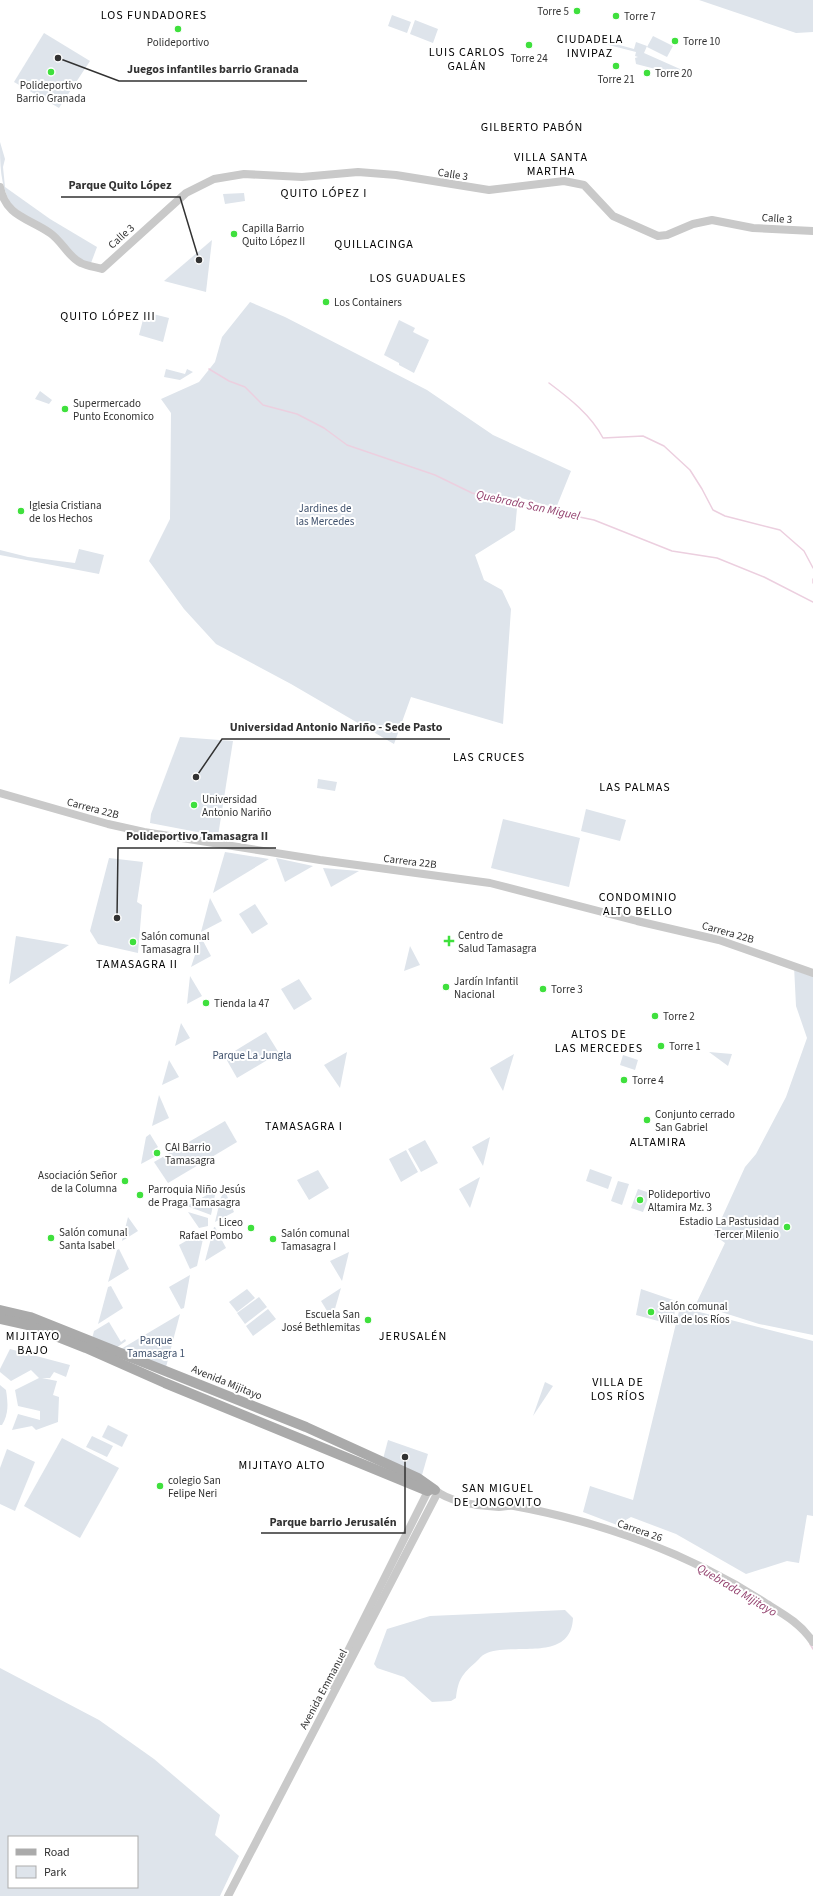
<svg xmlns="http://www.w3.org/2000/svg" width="813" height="1896" font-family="'Source Sans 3',sans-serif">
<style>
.green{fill:#dee4eb;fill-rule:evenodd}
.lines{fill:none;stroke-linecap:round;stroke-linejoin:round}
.stream{stroke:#eccfdf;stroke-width:1.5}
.minor{stroke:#c9c9c9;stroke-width:8}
.major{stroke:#aaa;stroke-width:10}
.poi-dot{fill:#3fe03d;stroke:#fff;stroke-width:1.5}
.labels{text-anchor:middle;stroke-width:4;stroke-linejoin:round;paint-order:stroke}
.poi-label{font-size:11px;fill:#323232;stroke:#fff;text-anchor:start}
.street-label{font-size:11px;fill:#323232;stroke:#fff}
.park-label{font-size:11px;fill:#40526d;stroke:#fff}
.neighbourhood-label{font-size:12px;letter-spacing:1px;fill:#000;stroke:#fff}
.water-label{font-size:12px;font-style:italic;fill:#93416e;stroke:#fff}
.leader{fill:none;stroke:#323232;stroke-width:1.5}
.callout-dot{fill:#323232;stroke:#fff;stroke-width:1.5}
.callout-label{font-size:12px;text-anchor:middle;font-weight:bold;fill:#323232;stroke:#fff;stroke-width:4;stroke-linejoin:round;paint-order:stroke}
</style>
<rect width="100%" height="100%" fill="#fff"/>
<g class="green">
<path d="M 699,0 L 813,0 L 813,32 L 796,33 Z"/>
<path d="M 392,15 L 411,22 L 407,33 L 388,26 Z"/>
<path d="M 415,20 L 438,29 L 433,43 L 410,34 Z"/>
<path d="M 44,33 L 90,61 L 59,108 L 14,82 Z"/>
<path d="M 653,36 L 673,46 L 667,57 L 647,47 Z"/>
<path d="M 601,40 L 634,49 L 636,42 L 647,46 L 644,53 L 680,69 L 679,75 L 636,64 L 635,58 L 638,57 L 635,56 L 636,52 L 601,43 Z"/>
<path d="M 0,142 L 5,159 L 3,167 L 5,187 L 50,219 L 97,247 L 91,263 L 78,259 L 11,204 C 0,185 0,164 0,142 Z"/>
<path d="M 244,193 L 245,201 L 225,204 L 223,194 Z"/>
<path d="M 212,240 L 206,292 L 164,281 Z"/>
<path d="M 250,302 L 285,317 L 427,390 L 493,435 L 571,471 L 556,508 L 518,497 L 515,530 L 475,555 L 484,580 L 502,590 L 511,609 L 503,724 L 411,697 L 394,744 L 291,684 L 216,644 L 184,609 L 149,561 L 170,519 L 171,413 L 161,399 L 199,382 L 215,362 L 222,337 Z"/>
<path d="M 145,312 L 169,318 L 163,342 L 139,335 Z"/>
<path d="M 399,320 L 415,328 L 413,332 L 429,340 L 414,373 L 399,365 L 399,363 L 384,355 Z"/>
<path d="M 166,369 L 185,374 L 187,369 L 193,372 L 180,380 L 164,377 Z"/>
<path d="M 40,391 L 52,400 L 49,404 L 35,399 Z"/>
<path d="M 79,549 L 104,555 L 99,574 L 0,555 L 0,550 L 28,557 L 75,563 Z"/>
<path d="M 180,737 L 233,741 L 218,836 L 150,823 L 151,814 Z"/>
<path d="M 318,779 L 337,782 L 335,791 L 317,788 Z"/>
<path d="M 586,809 L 626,820 L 620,841 L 581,831 Z"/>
<path d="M 503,819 L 580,838 L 569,887 L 491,868 Z"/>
<path d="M 225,852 L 269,859 L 213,893 Z"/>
<path d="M 109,858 L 143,862 L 137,902 L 142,905 L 138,953 L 98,944 L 90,931 Z"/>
<path d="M 276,858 L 313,866 L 285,882 Z"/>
<path d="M 323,868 L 359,871 L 331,887 Z"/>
<path d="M 210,898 L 222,921 L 201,932 Z"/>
<path d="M 255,904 L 268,924 L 252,934 L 239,914 Z"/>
<path d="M 16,936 L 69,945 L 9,984 Z"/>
<path d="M 201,937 L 211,956 L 191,967 Z"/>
<path d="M 410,946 L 420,965 L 404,971 Z"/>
<path d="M 794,966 L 813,973 L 813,1335 L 759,1324 L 696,1304 L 725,1243 L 714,1235 L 745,1167 L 756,1154 L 786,1097 L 807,1038 L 796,1006 Z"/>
<path d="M 190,976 L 202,996 L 187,1004 Z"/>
<path d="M 299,979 L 312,999 L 294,1010 L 281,989 Z"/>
<path d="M 181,1023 L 190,1038 L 175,1046 Z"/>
<path d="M 266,1032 L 279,1053 L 237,1078 L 225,1057 Z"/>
<path d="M 347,1052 L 340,1088 L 324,1065 Z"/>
<path d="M 709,1052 L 732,1054 L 728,1066 Z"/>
<path d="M 514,1054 L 503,1091 L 490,1068 Z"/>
<path d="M 623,1055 L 638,1060 L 635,1070 L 620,1065 Z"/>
<path d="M 169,1060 L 179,1077 L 162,1085 Z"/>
<path d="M 159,1095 L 169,1118 L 152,1126 Z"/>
<path d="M 225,1121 L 237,1142 L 168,1183 L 154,1162 Z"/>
<path d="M 150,1134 L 158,1147 L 152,1151 L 156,1156 L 141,1164 L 146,1137 Z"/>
<path d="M 490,1137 L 483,1166 L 472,1147 Z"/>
<path d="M 425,1140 L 438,1163 L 421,1172 L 408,1149 Z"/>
<path d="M 406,1150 L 418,1172 L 401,1182 L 389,1159 Z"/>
<path d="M 590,1169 L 612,1177 L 608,1189 L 586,1181 Z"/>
<path d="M 318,1170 L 329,1188 L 309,1200 L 297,1180 Z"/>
<path d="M 480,1177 L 470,1208 L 459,1189 Z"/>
<path d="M 618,1181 L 629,1184 L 622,1205 L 611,1201 Z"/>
<path d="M 638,1189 L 650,1193 L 643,1212 L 631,1208 Z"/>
<path d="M 216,1190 L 211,1215 L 187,1206 Z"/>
<path d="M 225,1191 L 234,1212 L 215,1222 L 221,1197 Z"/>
<path d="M 188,1212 L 208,1218 L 208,1226 L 199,1228 Z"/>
<path d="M 128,1217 L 138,1231 L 122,1241 Z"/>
<path d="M 214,1227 L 215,1227 L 226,1248 L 205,1261 Z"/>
<path d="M 205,1230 L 197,1266 L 190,1269 L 179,1245 Z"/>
<path d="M 119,1249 L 129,1269 L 108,1282 L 117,1250 Z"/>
<path d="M 349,1252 L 342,1281 L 330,1261 Z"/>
<path d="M 190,1275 L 184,1308 L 181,1309 L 169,1287 Z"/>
<path d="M 111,1286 L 123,1308 L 98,1324 L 108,1287 Z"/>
<path d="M 341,1288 L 332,1319 L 321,1301 Z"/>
<path d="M 247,1289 L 255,1298 L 237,1312 L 229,1302 Z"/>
<path d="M 641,1289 L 676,1301 L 673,1325 L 636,1315 Z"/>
<path d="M 259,1297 L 267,1307 L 245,1324 L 237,1313 Z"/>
<path d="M 680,1307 L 813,1341 L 813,1516 L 807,1515 L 799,1563 L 787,1561 L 746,1574 L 676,1534 L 631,1517 L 617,1525 L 583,1512 L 590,1486 L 633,1500 Z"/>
<path d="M 268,1309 L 276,1319 L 253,1336 L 246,1326 Z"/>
<path d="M 180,1314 L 166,1367 L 121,1349 Z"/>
<path d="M 109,1322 L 121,1342 L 125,1339 L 126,1341 L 116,1348 L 92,1339 L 94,1331 Z"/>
<path d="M 10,1349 L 70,1365 L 66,1377 L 54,1372 L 50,1378 L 42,1378 L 57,1381 L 53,1395 L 59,1397 L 58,1422 L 36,1430 L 32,1426 L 12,1430 L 18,1414 L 40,1420 L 40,1411 L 18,1406 L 15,1390 L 39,1378 L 31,1370 L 11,1381 L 0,1372 L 0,1369 Z"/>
<path d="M 545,1382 L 553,1386 L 533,1416 Z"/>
<path d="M 0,1385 L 6,1390 C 8,1404 9,1413 2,1425 L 0,1425 Z"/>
<path d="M 108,1425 L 128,1435 L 122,1447 L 102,1437 Z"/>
<path d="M 92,1436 L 113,1446 L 107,1457 L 86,1447 Z"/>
<path d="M 62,1438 L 119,1468 L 80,1538 L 24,1506 Z"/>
<path d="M 388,1440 L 428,1454 L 422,1475 L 383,1459 Z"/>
<path d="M 7,1449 L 35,1462 L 15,1511 L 0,1504 L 0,1468 Z"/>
<path d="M 565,1610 L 573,1618 C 571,1664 512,1641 485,1654 C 482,1655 479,1659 476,1662 C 462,1674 458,1680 456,1698 L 451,1701 L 432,1702 L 404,1677 L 377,1668 L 374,1664 L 387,1629 L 430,1616 Z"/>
<path d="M 0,1668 L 99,1720 L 154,1759 L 220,1815 L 215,1835 L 239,1856 L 220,1896 L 0,1896 ZM 9,1837 L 137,1837 L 137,1887 L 9,1887 Z"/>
</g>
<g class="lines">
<g class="stream">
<path d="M 209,369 L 229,381 L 245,387 L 263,405 L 297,414 L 324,428 L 347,445 L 435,475 L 472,493 L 560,513 L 594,520 L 672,551 L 717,558 L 764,577 L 813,602"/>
<path d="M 549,383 C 569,398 591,415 603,438 L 643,436 L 664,446 L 690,470 L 702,489 L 713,510 L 725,516 L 780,530 L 804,551 L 813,568"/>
<path d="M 813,579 L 813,583"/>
<path d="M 810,1644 L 813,1649"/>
</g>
<g class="minor">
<path d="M 0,187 C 6,217 29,218 50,233 C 62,241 68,257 81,263 C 87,266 95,267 102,269 L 186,193 L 214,179 L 244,174 L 302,177 L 358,172 L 396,175 L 489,190 L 564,181 L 584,185 L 613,216 L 658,236 L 667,235 L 693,224 L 712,220 L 753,228 L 813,231"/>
<path d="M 0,793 L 108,824 L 144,832 L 320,860 L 490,883 L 637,921 L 719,940 L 813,973"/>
<path d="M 435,1490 C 451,1503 479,1506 499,1507 C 504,1507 509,1505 514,1506 C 602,1522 691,1554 767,1604 C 785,1615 801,1624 813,1642"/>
<path d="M 331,1685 L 428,1491"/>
<path d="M 228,1896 L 438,1492"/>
</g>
<g class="major">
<path d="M 0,1310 L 30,1317 L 306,1427 L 418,1478 L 435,1490"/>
<path d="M 0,1319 L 28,1325 L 86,1348 L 165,1383 L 428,1491"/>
</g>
</g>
<g class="poi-dot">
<circle cx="577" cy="11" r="4"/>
<circle cx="616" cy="16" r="4"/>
<circle cx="178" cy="29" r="4"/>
<circle cx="675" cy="41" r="4"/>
<circle cx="529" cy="45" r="4"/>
<circle cx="616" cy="66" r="4"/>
<circle cx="51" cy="72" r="4"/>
<circle cx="647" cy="73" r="4"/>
<circle cx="234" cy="234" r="4"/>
<circle cx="326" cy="302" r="4"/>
<circle cx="65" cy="409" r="4"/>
<circle cx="21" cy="511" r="4"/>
<circle cx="194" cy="805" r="4"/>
<path d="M447 935h4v4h4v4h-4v4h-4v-4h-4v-4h4z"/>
<circle cx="133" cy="942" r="4"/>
<circle cx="446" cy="987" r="4"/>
<circle cx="543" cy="989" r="4"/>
<circle cx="206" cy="1003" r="4"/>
<circle cx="655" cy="1016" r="4"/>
<circle cx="661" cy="1046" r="4"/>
<circle cx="624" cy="1080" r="4"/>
<circle cx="647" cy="1120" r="4"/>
<circle cx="157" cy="1153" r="4"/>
<circle cx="125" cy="1181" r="4"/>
<circle cx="140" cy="1195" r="4"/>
<circle cx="640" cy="1200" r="4"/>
<circle cx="787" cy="1227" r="4"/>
<circle cx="251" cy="1228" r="4"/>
<circle cx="51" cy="1238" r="4"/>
<circle cx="273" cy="1239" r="4"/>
<circle cx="651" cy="1312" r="4"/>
<circle cx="368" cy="1320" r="4"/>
<circle cx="160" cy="1486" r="4"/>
</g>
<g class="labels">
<g class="poi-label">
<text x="569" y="15" text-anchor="end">Torre 5</text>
<text x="624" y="20">Torre 7</text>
<text x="683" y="45">Torre 10</text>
<text x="178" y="46" text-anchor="middle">Polideportivo</text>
<text x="529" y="62" text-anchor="middle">Torre 24</text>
<text x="655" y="77">Torre 20</text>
<text x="616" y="83" text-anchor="middle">Torre 21</text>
<text x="51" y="89" text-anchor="middle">Polideportivo<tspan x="51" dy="13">Barrio Granada</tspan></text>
<text x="242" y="232">Capilla Barrio<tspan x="242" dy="13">Quito López II</tspan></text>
<text x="334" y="306">Los Containers</text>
<text x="73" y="407">Supermercado<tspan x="73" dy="13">Punto Economico</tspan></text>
<text x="29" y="509">Iglesia Cristiana<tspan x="29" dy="13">de los Hechos</tspan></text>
<text x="202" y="803">Universidad<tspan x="202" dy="13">Antonio Nariño</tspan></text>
<text x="458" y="939">Centro de<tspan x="458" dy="13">Salud Tamasagra</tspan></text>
<text x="141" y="940">Salón comunal<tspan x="141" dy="13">Tamasagra II</tspan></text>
<text x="454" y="985">Jardín Infantil<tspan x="454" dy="13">Nacional</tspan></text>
<text x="551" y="993">Torre 3</text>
<text x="214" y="1007">Tienda la 47</text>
<text x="663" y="1020">Torre 2</text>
<text x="669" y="1050">Torre 1</text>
<text x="632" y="1084">Torre 4</text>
<text x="655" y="1118">Conjunto cerrado<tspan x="655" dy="13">San Gabriel</tspan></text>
<text x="165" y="1151">CAI Barrio<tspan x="165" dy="13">Tamasagra</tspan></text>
<text x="117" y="1179" text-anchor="end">Asociación Señor<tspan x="117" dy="13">de la Columna</tspan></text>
<text x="148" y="1193">Parroquia Niño Jesús<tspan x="148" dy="13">de Praga Tamasagra</tspan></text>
<text x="648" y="1198">Polideportivo<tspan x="648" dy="13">Altamira Mz. 3</tspan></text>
<text x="779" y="1225" text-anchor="end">Estadio La Pastusidad<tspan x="779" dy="13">Tercer Milenio</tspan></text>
<text x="243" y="1226" text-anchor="end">Liceo<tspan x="243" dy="13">Rafael Pombo</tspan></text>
<text x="59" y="1236">Salón comunal<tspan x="59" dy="13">Santa Isabel</tspan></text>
<text x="281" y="1237">Salón comunal<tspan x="281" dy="13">Tamasagra I</tspan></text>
<text x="659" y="1310">Salón comunal<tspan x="659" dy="13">Villa de los Ríos</tspan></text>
<text x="360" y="1318" text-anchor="end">Escuela San<tspan x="360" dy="13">José Bethlemitas</tspan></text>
<text x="168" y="1484">colegio San<tspan x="168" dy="13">Felipe Neri</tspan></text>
</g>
<g class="street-label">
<text transform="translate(453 174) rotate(9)" y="4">Calle 3</text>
<text transform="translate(777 218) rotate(4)" y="4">Calle 3</text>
<text transform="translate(121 236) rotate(-42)" y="4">Calle 3</text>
<text transform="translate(93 808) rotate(15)" y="4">Carrera 22B</text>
<text transform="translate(410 861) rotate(7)" y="4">Carrera 22B</text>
<text transform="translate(728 932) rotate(16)" y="4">Carrera 22B</text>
<text transform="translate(227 1382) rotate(22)" y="4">Avenida Mijitayo</text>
<text transform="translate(640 1530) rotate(19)" y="4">Carrera 26</text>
<text transform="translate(323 1689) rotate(-62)" y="4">Avenida Emmanuel</text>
</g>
<g class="park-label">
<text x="325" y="512">Jardines de<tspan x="325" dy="13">las Mercedes</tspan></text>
<text x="252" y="1059">Parque La Jungla</text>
<text x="156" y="1344">Parque<tspan x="156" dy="13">Tamasagra 1</tspan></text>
</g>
<g class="neighbourhood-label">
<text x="154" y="19">LOS FUNDADORES</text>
<text x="590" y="43">CIUDADELA<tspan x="590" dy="14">INVIPAZ</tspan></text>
<text x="467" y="56">LUIS CARLOS<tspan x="467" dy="14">GALÁN</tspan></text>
<text x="532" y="131">GILBERTO PABÓN</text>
<text x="551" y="161">VILLA SANTA<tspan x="551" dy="14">MARTHA</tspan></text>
<text x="324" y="197">QUITO LÓPEZ I</text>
<text x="374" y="248">QUILLACINGA</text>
<text x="418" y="282">LOS GUADUALES</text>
<text x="108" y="320">QUITO LÓPEZ III</text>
<text x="489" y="761">LAS CRUCES</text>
<text x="635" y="791">LAS PALMAS</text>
<text x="638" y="901">CONDOMINIO<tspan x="638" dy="14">ALTO BELLO</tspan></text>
<text x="137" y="968">TAMASAGRA II</text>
<text x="599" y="1038">ALTOS DE<tspan x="599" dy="14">LAS MERCEDES</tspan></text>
<text x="304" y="1130">TAMASAGRA I</text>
<text x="658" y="1146">ALTAMIRA</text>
<text x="33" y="1340">MIJITAYO<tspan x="33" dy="14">BAJO</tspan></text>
<text x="413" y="1340">JERUSALÉN</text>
<text x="618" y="1386">VILLA DE<tspan x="618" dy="14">LOS RÍOS</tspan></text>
<text x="282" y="1469">MIJITAYO ALTO</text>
<text x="498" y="1492">SAN MIGUEL<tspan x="498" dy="14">DE JONGOVITO</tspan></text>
</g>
<g class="water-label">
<text transform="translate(528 505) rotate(12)" y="4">Quebrada San Miguel</text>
<text transform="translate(737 1590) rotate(31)" y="4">Quebrada Mijitayo</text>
</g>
</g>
<path class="leader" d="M58 58L119 81H307M199 260L180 197H61M196 777L222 739H450M117 918L118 848H276M405 1457L405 1533H261"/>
<g class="callout-dot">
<circle cx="58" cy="58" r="4"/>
<circle cx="199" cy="260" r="4"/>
<circle cx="196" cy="777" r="4"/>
<circle cx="117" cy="918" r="4"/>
<circle cx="405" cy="1457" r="4"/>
</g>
<g class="callout-label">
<text x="213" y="73">Juegos infantiles barrio Granada</text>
<text x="120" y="189">Parque Quito López</text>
<text x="336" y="731">Universidad Antonio Nariño - Sede Pasto</text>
<text x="197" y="840">Polideportivo Tamasagra II</text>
<text x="333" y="1526">Parque barrio Jerusalén</text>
</g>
<rect x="8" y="1836" width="130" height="52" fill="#ffffff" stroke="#adadad"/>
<rect x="16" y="1849" width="20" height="6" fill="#aaaaaa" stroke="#adadad"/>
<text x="44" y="1856" font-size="12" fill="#323232">Road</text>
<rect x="16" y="1866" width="20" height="12" fill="#dee4eb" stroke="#adadad"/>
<text x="44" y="1876" font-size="12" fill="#323232">Park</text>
</svg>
